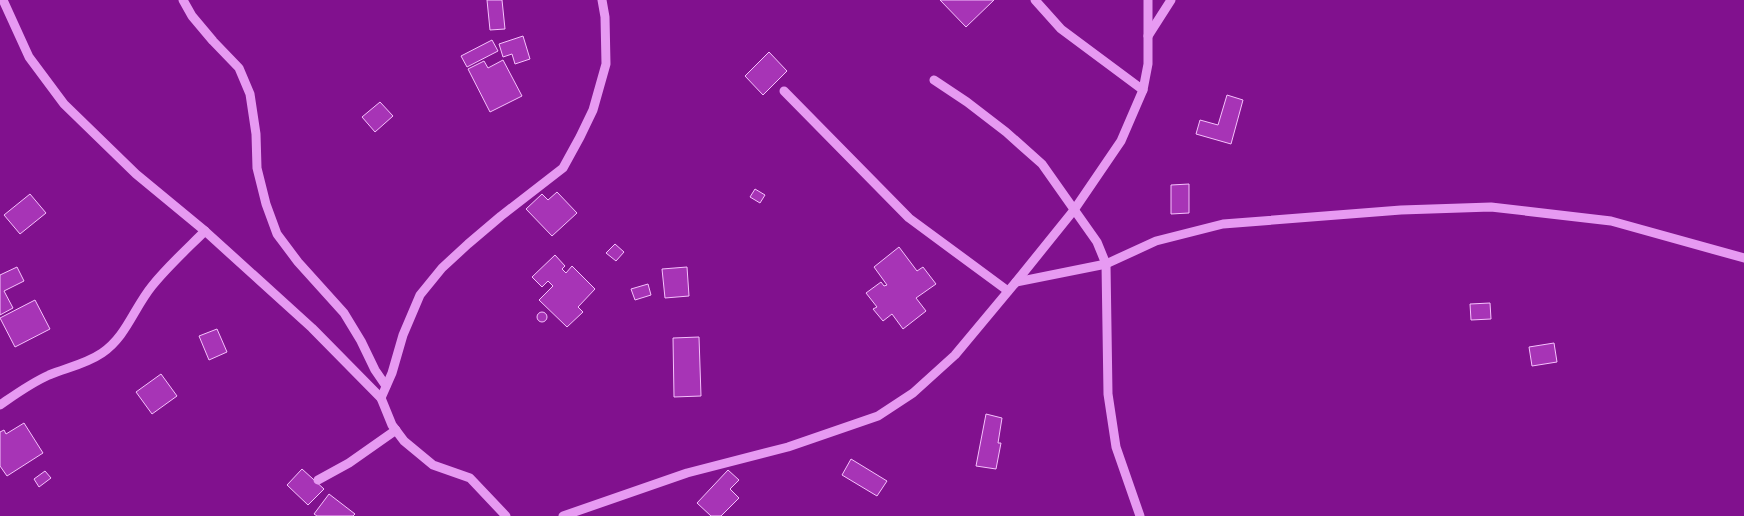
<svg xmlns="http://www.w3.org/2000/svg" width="1744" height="516" font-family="Arial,sans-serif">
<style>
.building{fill:#a734b6;stroke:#f6c1fd}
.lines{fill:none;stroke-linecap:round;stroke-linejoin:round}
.minor{stroke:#e79af2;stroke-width:9}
</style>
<rect width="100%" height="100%" fill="#81118e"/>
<g class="building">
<path d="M 487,0 L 502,0 L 505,29 L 490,30 Z"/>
<path d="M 940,0 L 994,0 L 966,27 Z"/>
<path d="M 523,36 L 530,59 L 515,64 L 512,54 L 503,57 L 499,44 Z"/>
<path d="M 492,40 L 498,51 L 467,67 L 461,56 Z"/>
<path d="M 769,52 L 787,71 L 763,95 L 745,76 Z"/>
<path d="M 503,60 L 522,96 L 490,112 L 468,69 L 484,61 L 488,68 Z"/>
<path d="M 1227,95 L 1243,100 L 1231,144 L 1196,134 L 1200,120 L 1218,125 Z"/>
<path d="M 380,102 L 393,116 L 375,132 L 362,117 Z"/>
<path d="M 1189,184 L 1189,213 L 1171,214 L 1171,185 Z"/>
<path d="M 755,189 L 765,195 L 760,203 L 750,197 Z"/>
<path d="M 557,192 L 577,213 L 552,236 L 526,209 L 542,194 L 548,200 Z"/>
<path d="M 30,194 L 46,213 L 20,234 L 4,215 Z"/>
<path d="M 615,244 L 624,252 L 616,261 L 606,253 Z"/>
<path d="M 899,247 L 917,271 L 923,267 L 936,284 L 916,298 L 926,311 L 903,329 L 892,314 L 883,321 L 873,309 L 877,307 L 866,293 L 881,282 L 884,286 L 887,285 L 874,267 Z"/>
<path d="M 555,255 L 565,266 L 562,269 L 566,273 L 572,266 L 595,289 L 578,307 L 583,312 L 567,327 L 539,300 L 553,286 L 548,281 L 542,287 L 532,277 Z"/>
<path d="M 17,267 L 24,281 L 4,291 L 13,308 L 0,315 L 0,275 Z"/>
<path d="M 687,267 L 689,296 L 665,298 L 662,269 Z"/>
<path d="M 648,284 L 651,295 L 635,300 L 631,289 Z"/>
<path d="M 35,300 L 50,329 L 15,347 L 0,318 Z"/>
<path d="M 1490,303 L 1491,319 L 1471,320 L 1470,304 Z"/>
<circle cx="542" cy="317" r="5"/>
<path d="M 217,329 L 227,352 L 209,360 L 199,336 Z"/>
<path d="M 699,337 L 701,396 L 674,397 L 673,338 Z"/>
<path d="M 1554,343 L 1557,362 L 1532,366 L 1529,347 Z"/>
<path d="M 161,374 L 177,396 L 152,414 L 136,392 Z"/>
<path d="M 986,414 L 1002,418 L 998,443 L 1001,443 L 996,469 L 976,466 Z"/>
<path d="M 24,423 L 43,453 L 7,476 L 0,466 L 0,432 L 4,430 L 6,434 Z"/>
<path d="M 851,459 L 887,481 L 877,496 L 842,475 Z"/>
<path d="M 302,469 L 324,489 L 308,505 L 287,485 Z"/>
<path d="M 728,470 L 739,480 L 730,489 L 739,498 L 721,516 L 711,516 L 697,503 Z"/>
<path d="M 45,471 L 51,478 L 39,487 L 34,479 Z"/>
<path d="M 329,494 L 355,514 L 353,516 L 317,516 L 314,514 Z"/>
</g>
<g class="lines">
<g class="minor">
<path d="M 3,0 L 29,57 L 64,104 L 136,174 L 205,231 L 312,328 L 381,398 L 392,425 L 404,441 L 433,465 L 470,478 L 506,516"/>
<path d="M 183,0 L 192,16 L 213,41 L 239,68 L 250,94 L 256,134 L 257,168 L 266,204 L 277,234 L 298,262 L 344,313 L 361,341 L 375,370 L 386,386"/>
<path d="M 1035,0 L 1061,29 L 1143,90"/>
<path d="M 1148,36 L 1171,0"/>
<path d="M 934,80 L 967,102 L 1006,132 L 1042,164 L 1097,242 L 1106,264 L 1108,394 L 1116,447 L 1140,516"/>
<path d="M 784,91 L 909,218 L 1008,291"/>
<path d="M 1016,282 L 1106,264 L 1156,241 L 1223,224 L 1401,210 L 1491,207 L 1611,221 L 1744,258"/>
<path d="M 381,398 L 392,373 L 403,335 L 420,295 L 442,268 L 468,244 L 501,216 L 563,168 L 580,137 L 593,110 L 606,64 L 605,17 L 602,0"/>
<path d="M 0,405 C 16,394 31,383 49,375 C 66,368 86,364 102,353 C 126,337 134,308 152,286 C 168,266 187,249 205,231"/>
<path d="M 318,480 L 349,463 L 396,430"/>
<path d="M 563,516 L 687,473 L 788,447 L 878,416 L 913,393 L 955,355 L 1016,282 L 1074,210 L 1121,141 L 1143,90 L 1148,64 L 1148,0"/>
</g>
</g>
</svg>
